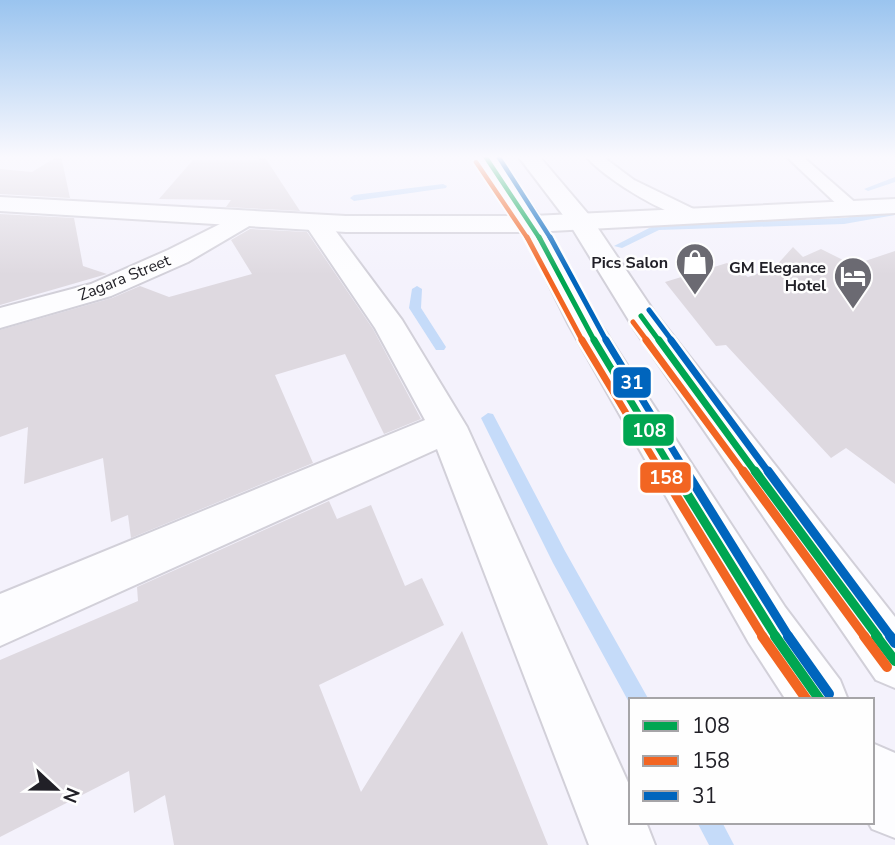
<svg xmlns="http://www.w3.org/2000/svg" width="895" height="845" font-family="'Nunito Sans',sans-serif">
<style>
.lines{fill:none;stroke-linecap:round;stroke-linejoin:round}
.stream{fill:#c5dbf9;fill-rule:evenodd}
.building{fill:#ded9e0}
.service-casing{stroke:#d2d0d9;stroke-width:4}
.minor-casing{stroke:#d2d0d9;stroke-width:4}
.tertiary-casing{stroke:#d2d0d9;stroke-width:4}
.secondary-casing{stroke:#d2d0d9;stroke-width:4}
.service{fill:#fdfdff;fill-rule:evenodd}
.minor{fill:#fdfdff;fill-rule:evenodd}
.tertiary{fill:#fdfdff;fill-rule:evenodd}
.secondary{fill:#fdfdff;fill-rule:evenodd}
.bus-1-far4-casing{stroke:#fefefe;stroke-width:8}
.bus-1-far3-casing{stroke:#fefefe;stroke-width:10}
.bus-1-far2-casing{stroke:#fefefe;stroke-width:12}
.bus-1-far1-casing{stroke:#fefefe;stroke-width:14}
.bus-1-casing{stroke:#fefefe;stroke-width:16}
.bus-2-far4-casing{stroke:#fefefe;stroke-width:8}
.bus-2-far3-casing{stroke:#fefefe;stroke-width:10}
.bus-2-far2-casing{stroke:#fefefe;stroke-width:12}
.bus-2-far1-casing{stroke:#fefefe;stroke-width:14}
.bus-2-casing{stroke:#fefefe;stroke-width:16}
.bus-3-far4-casing{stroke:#fefefe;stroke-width:8}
.bus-3-far3-casing{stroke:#fefefe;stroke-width:10}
.bus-3-far2-casing{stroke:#fefefe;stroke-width:12}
.bus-3-far1-casing{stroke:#fefefe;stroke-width:14}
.bus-3-casing{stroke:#fefefe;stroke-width:16}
.bus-1-far4{stroke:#00a651;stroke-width:4.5}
.bus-1-far3{stroke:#00a651;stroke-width:5}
.bus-1-far2{stroke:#00a651;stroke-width:7}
.bus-1-far1{stroke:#00a651;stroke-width:9}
.bus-1{stroke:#00a651;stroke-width:10}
.bus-2-far4{stroke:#f26522;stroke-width:4.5}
.bus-2-far3{stroke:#f26522;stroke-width:5}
.bus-2-far2{stroke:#f26522;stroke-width:7}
.bus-2-far1{stroke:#f26522;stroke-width:9}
.bus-2{stroke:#f26522;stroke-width:10}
.bus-3-far4{stroke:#0065bd;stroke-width:4.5}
.bus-3-far3{stroke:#0065bd;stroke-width:5}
.bus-3-far2{stroke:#0065bd;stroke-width:7}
.bus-3-far1{stroke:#0065bd;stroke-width:9}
.bus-3{stroke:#0065bd;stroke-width:10}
.labels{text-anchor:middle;stroke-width:5;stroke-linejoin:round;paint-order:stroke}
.far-poi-label{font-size:16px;font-weight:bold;fill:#212027;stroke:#fefefe;text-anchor:end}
.far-street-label{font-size:16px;fill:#212027;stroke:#fefefe}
.line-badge{stroke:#fefefe;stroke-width:2.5}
.badge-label{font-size:19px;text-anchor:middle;font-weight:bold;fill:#fff}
</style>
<rect width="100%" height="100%" fill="#f4f2fc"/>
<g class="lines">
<g class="stream">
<path d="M 895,177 L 895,182 L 868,191 L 864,189 Z"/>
<path d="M 443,184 L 447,186 L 446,188 L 354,201 L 350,198 L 354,195 Z"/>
<path d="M 895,209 L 895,215 L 844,224 L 659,230 L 622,248 L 614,246 L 657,224 L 844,218 Z"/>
<path d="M 417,286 L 422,289 L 421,308 L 446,347 L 444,350 L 436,350 L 409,308 L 412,289 Z"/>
<path d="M 488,413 L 493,414 L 565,551 L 649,700 L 631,700 L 631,706 L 553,563 L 481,418 Z"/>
<path d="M 697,822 L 722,822 L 734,845 L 709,845 Z"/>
</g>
</g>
<g class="building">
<path d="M 58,156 L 61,156 L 70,198 L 0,194 L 0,169 L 32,172 Z"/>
<path d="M 260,156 L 264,156 L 300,211 L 226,207 L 231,200 L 159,199 L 193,160 L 258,160 Z"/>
<path d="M 0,214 L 74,218 L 83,266 L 107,274 L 0,305 Z"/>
<path d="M 250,229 L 307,232 L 373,329 L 421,419 L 384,434 L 345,354 L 275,375 L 313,463 L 131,538 L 128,515 L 111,522 L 103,458 L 24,484 L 28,427 L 0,437 L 0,330 L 112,298 L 140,286 L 169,297 L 252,274 L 231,240 Z"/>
<path d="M 793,247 L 803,257 L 821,249 L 853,265 L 895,251 L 895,484 L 846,448 L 831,458 L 726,345 L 716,346 L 665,282 L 727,263 L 748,277 L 775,267 Z"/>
<path d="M 329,501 L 337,519 L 371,505 L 405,586 L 422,578 L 444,625 L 319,685 L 361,792 L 462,631 L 548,845 L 174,845 L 165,795 L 134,813 L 129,771 L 0,837 L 0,660 L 138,601 L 137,587 Z"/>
</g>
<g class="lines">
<g class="service-casing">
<g id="service">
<path d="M 586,156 L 602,156 L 634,180 L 706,215 L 703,219 C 678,225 602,177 586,156 Z"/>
<path d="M 786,156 L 802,156 L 858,205 L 861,209 L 858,213 L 846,213 Z"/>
</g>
</g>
<g class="minor-casing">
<g id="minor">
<path d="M 242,213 L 251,215 L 254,220 L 251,225 L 188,262 L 111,296 L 0,328 L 0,308 L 91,284 L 168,250 Z"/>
<path d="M 317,215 L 326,218 L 402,320 L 467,427 L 631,789 L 631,822 L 646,822 L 655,845 L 589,845 L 437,449 L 0,646 L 0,594 L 425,420 L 375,328 L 304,223 L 308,218 Z"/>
</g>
</g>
<g class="tertiary-casing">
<path id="tertiary" d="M 0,197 L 346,216 L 532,216 L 895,199 L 895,213 L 532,232 L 346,232 L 0,211 Z"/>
</g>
<g class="secondary-casing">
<g id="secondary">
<path d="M 475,156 L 496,156 L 545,224 L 601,325 L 785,607 L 840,680 L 848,700 L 786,700 L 749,643 L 569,325 L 519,224 Z"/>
<path d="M 518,156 L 539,156 L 589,215 L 655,313 L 895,617 L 895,688 L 876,680 L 633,327 L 569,223 Z"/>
<path d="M 872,743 L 895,753 L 895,838 L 872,829 L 868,822 L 872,822 Z"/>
</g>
</g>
<use href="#service" class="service"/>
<use href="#minor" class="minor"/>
<use href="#tertiary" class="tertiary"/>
<use href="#secondary" class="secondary"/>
<g class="bus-1-far4-casing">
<path id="bus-1-far4" d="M 485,156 L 540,239"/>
</g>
<g class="bus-1-far3-casing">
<g id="bus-1-far3">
<path d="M 539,237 L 595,342"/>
<path d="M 641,316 L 660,342"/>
</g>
</g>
<g class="bus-1-far2-casing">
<g id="bus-1-far2">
<path d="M 594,340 L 674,473"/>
<path d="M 659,340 L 756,473"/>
</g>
</g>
<g class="bus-1-far1-casing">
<g id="bus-1-far1">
<path d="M 673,471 L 776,637"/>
<path d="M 755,471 L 878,637"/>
</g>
</g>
<g class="bus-1-casing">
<g id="bus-1">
<path d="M 775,636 L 820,700"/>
<path d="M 876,636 L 895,661"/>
</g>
</g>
<g class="bus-2-far4-casing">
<path id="bus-2-far4" d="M 476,162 L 528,239"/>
</g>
<g class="bus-2-far3-casing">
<g id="bus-2-far3">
<path d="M 527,237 L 583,342"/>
<path d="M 633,322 L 648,342"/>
</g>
</g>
<g class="bus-2-far2-casing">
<g id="bus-2-far2">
<path d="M 582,340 L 662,473"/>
<path d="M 646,340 L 744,473"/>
</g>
</g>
<g class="bus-2-far1-casing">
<g id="bus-2-far1">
<path d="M 661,471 L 763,637"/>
<path d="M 743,471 L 865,637"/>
</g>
</g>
<g class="bus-2-casing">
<g id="bus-2">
<path d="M 762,636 L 807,700"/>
<path d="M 864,636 L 887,667"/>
</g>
</g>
<g class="bus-3-far4-casing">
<path id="bus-3-far4" d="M 498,156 L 551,239"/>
</g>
<g class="bus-3-far3-casing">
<g id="bus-3-far3">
<path d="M 550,237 L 607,342"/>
<path d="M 649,310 L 673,342"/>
</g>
</g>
<g class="bus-3-far2-casing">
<g id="bus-3-far2">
<path d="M 606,340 L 687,473"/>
<path d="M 671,340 L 769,473"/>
</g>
</g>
<g class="bus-3-far1-casing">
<g id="bus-3-far1">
<path d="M 686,471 L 789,637"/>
<path d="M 768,471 L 891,637"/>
</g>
</g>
<g class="bus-3-casing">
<g id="bus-3">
<path d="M 788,636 L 829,694"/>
<path d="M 890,636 L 895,643"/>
</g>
</g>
<use href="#bus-1-far4" class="bus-1-far4"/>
<use href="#bus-1-far3" class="bus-1-far3"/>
<use href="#bus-1-far2" class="bus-1-far2"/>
<use href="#bus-1-far1" class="bus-1-far1"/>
<use href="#bus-1" class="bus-1"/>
<use href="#bus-2-far4" class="bus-2-far4"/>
<use href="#bus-2-far3" class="bus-2-far3"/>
<use href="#bus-2-far2" class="bus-2-far2"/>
<use href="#bus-2-far1" class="bus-2-far1"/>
<use href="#bus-2" class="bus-2"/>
<use href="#bus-3-far4" class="bus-3-far4"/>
<use href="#bus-3-far3" class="bus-3-far3"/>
<use href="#bus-3-far2" class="bus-3-far2"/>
<use href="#bus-3-far1" class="bus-3-far1"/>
<use href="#bus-3" class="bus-3"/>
</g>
<linearGradient id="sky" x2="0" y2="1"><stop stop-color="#9ac4ef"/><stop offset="0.57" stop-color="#faf9fe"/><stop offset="1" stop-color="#faf9fe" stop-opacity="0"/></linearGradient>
<rect width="895" height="275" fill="url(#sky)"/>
<defs>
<g id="shop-pin" transform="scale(2.0125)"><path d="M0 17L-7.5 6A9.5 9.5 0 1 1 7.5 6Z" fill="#6b6a72" stroke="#fefefe"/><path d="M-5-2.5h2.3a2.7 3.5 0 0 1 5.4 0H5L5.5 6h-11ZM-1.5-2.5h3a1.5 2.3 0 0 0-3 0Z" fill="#fff"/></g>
<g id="hotel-pin" transform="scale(2.0125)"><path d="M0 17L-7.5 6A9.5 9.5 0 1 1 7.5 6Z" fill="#6b6a72" stroke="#fefefe"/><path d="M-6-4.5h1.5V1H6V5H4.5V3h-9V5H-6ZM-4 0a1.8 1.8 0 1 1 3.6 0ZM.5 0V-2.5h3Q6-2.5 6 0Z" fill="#fff"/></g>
</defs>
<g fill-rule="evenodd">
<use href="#shop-pin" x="695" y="262"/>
<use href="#hotel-pin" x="853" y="276"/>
</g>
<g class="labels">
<g class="far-poi-label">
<text x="668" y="268">Pics Salon</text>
<text x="826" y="273">GM Elegance<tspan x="826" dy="18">Hotel</tspan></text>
</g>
<g class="far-street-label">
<text transform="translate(124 277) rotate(-22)" y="6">Zagara Street</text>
</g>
</g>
<g class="line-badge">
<rect x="612" y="366" width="40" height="33" rx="7" fill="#0065bd"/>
<rect x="622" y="413" width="53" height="34" rx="7" fill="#00a651"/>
<rect x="639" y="461" width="53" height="33" rx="7" fill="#f26522"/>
</g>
<g class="badge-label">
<text x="632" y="389">31</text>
<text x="649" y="437">108</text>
<text x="666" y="484">158</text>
</g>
<rect x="629" y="698" width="245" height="126" fill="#fefefe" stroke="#a6a5a8" stroke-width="2"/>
<rect x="643" y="721" width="35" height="10" fill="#00a651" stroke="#a6a5a8" stroke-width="2"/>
<text x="692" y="733" font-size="21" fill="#212027">108</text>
<rect x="643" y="756" width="35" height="10" fill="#f26522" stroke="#a6a5a8" stroke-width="2"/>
<text x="692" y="768" font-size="21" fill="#212027">158</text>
<rect x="643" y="791" width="35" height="10" fill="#0065bd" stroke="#a6a5a8" stroke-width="2"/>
<text x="692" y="803" font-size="21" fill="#212027">31</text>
<g transform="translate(56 789) rotate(112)" stroke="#fefefe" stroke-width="5" paint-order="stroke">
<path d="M0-5L12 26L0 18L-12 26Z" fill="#212027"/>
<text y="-10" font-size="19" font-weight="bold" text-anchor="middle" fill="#212027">N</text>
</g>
</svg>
